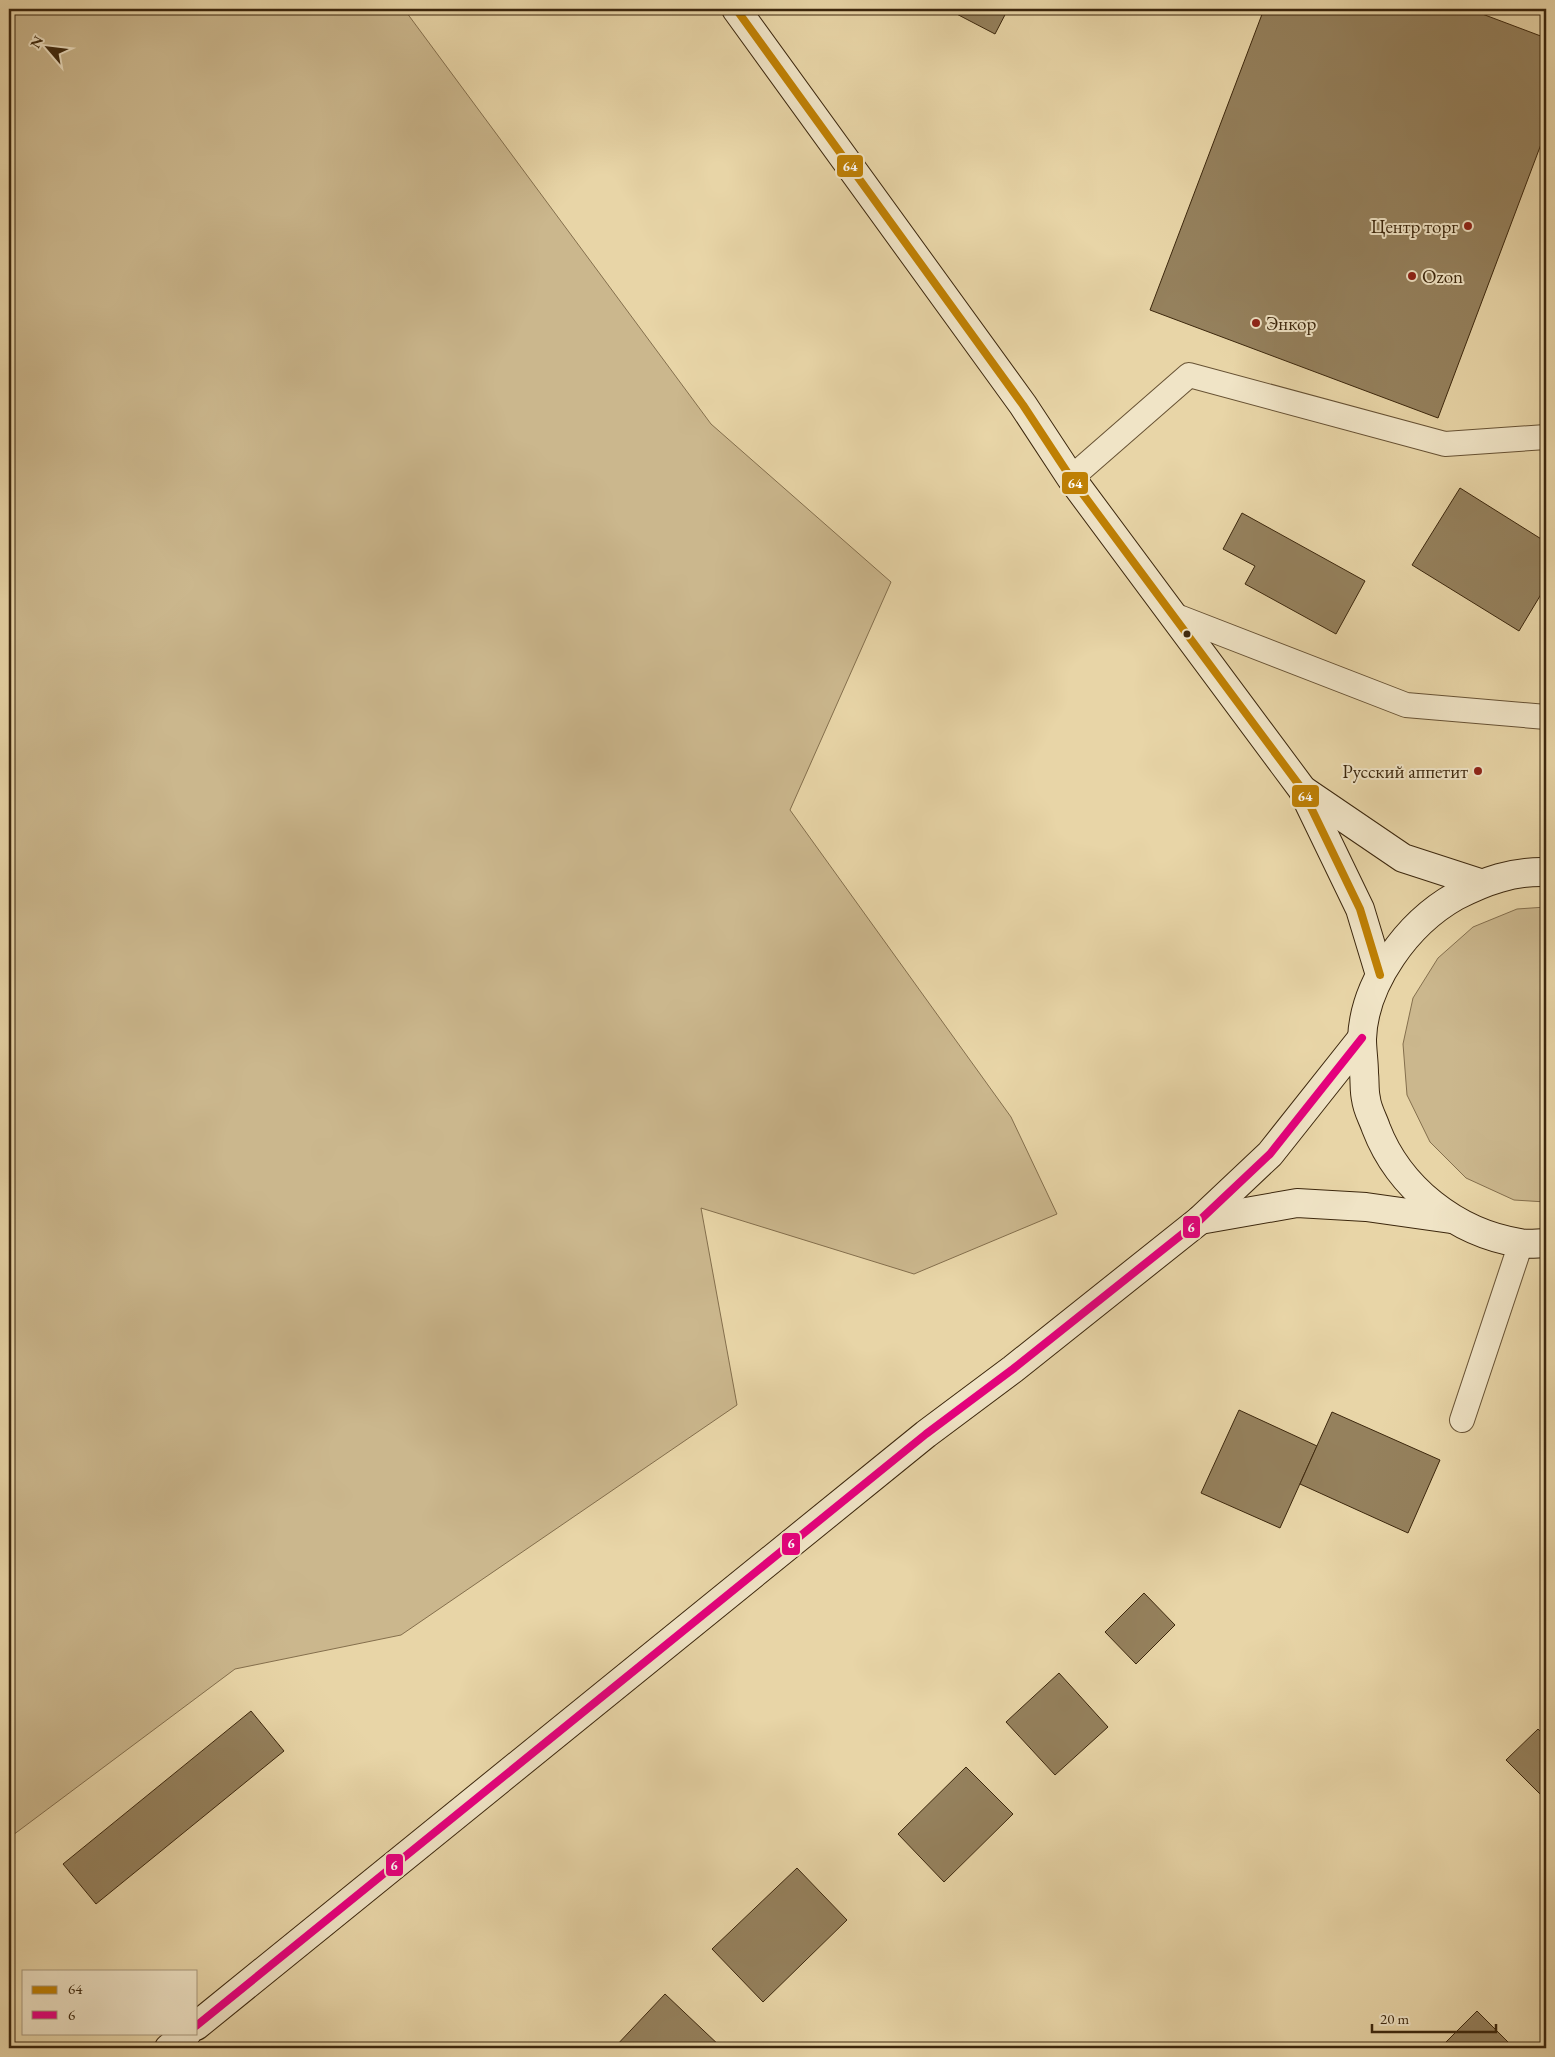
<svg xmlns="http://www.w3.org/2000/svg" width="1555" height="2057" font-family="'EB Garamond',serif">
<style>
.green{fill:#cbb78d;stroke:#846f4d}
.building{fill:#95815d;stroke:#3c270d}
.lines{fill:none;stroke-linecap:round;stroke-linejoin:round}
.lane-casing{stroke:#675234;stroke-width:26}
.secondary-casing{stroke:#3c270d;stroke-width:30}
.lane{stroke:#f0e4c6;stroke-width:24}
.secondary{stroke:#f0e4c6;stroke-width:28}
.bus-1-casing{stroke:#f0e4c6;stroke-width:11}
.bus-2-casing{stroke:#f0e4c6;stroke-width:11}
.bus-1{stroke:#bf8004;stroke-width:8}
.bus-2{stroke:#e5007d;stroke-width:8}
.poi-dot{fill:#8f2418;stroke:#f0e4c6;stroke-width:2}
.bus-dot{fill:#3c270d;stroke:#f0e4c6;stroke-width:2}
.labels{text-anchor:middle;stroke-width:4;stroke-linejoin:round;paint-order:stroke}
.poi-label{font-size:19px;fill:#3c270d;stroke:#f0e4c6;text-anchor:end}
.line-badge{stroke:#f0e4c6;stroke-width:2}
.badge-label{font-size:14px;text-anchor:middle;font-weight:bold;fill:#fff}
</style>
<rect width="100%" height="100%" fill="#e8d5a7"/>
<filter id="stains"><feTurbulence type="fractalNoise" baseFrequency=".004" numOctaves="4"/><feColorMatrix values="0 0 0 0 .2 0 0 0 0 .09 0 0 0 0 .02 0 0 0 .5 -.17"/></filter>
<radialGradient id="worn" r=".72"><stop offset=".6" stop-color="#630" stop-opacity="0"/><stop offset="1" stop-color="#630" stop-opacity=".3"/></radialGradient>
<g class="green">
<path d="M 9,9 L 404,9 L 711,424 L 891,582 L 790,810 L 1011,1117 L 1057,1214 L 914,1274 L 701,1208 L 737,1405 L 401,1635 L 235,1669 L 9,1838 Z"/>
<path d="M 1546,907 L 1546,1202 L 1514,1200 L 1466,1178 L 1430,1142 L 1407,1095 L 1403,1044 L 1413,998 L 1438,958 L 1473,927 L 1517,909 Z"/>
</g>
<g class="building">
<path d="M 947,9 L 1008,9 L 995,34 Z"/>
<path d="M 1264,9 L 1469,9 L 1546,38 L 1546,131 L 1438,418 L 1150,310 Z"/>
<path d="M 1460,488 L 1546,542 L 1546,586 L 1519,631 L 1412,565 Z"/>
<path d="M 1242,513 L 1365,581 L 1336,634 L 1245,584 L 1255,566 L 1223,549 Z"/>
<path d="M 1239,1410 L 1317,1446 L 1280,1528 L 1201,1493 Z"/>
<path d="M 1332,1412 L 1440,1460 L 1408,1533 L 1300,1484 Z"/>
<path d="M 1144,1593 L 1175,1625 L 1136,1664 L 1105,1632 Z"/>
<path d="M 1059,1673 L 1108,1727 L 1055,1775 L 1006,1722 Z"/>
<path d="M 251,1711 L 284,1751 L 96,1904 L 63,1864 Z"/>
<path d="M 1538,1729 L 1546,1737 L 1546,1800 L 1506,1760 Z"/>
<path d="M 966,1767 L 1013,1814 L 944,1882 L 898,1834 Z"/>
<path d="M 797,1868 L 847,1920 L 763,2002 L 712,1949 Z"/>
<path d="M 665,1994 L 722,2048 L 614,2048 Z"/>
<path d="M 1477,2011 L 1514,2048 L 1440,2048 Z"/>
</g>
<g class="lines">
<g class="lane-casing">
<g id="lane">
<path d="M 1071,478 L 1189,375 L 1445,444 L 1546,437"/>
<path d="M 1171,614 L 1406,705 L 1546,717"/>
<path d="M 1462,1420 L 1521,1243"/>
</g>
</g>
<g class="secondary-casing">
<g id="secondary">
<path d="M 736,9 L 1023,405 L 1071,478 L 1302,789 L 1360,909 L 1380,975"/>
<path d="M 1303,790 L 1403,858 L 1480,883"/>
<path d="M 1546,872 C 1513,871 1485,881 1456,896 C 1408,923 1364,982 1362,1039 C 1362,1050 1364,1062 1364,1073 C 1365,1082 1364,1091 1366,1099 C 1367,1109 1373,1119 1376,1128 C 1399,1188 1456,1233 1520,1243 C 1528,1245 1538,1243 1546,1243"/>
<path d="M 1200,1220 L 1297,1203 L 1366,1207 L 1451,1219"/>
<path d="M 196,2026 L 926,1434 L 1013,1369 L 1200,1220 L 1270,1154 L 1362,1038"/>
<path d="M 169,2048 L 187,2033"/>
</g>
</g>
<use href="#lane" class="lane"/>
<use href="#secondary" class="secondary"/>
<g class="bus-1-casing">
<path id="bus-1" d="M 736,9 L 1023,405 L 1071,478 L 1302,789 L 1360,909 L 1380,975"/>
</g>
<g class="bus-2-casing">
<path id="bus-2" d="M 196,2026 L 926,1434 L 1013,1369 L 1200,1220 L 1270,1154 L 1362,1038"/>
</g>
<use href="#bus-1" class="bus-1"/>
<use href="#bus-2" class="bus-2"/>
</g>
<g class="poi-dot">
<circle cx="1468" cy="226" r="5"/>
<circle cx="1412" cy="276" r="5"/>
<circle cx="1256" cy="323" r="5"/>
<circle cx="1478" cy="771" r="5"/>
</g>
<circle class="bus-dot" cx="1187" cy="634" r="4.5"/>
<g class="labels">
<g class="poi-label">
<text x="1458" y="233">Центр торг</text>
<text x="1422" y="283" text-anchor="start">Ozon</text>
<text x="1266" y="330" text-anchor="start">Энкор</text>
<text x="1468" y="778">Русский аппетит</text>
</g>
</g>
<g class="line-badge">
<rect x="836" y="154" width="28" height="24" rx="5" fill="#bf8004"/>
<rect x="1061" y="471" width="28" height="24" rx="5" fill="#bf8004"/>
<rect x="1291" y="784" width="29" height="24" rx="5" fill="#bf8004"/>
<rect x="1182" y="1215" width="19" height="24" rx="5" fill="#e5007d"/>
<rect x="781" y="1532" width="20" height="24" rx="5" fill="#e5007d"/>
<rect x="385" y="1853" width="19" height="24" rx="5" fill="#e5007d"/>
</g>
<g class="badge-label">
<text x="850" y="171">64</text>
<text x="1075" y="488">64</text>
<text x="1305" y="801">64</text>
<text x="1191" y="1232">6</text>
<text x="791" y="1548">6</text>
<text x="394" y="1870">6</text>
</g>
<rect width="1555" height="2057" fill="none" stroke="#e8d5a7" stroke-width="30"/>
<rect x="10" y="10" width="1535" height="2037" fill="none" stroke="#3c270d" stroke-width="2.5"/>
<rect x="15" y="15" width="1525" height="2027" fill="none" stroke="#3c270d"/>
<rect x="22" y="1970" width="175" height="65" fill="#f0e4c6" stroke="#a8987c"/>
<rect x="32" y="1986" width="25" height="8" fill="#bf8004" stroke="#a8987c"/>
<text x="68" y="1994" font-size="15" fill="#3c270d">64</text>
<rect x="32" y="2011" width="25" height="8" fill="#e5007d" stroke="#a8987c"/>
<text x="68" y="2020" font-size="15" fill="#3c270d">6</text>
<g transform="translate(48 48) rotate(298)" stroke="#f0e4c6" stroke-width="4" paint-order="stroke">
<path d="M0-4L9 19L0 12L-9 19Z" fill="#3c270d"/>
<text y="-8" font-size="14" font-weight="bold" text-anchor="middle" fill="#3c270d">N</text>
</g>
<path d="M1372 2024v8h124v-8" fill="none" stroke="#3c270d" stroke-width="2.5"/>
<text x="1380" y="2024" font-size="15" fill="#3c270d" stroke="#f0e4c6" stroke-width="4" paint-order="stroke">20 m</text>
<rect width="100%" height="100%" filter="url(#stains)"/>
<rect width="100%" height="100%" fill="url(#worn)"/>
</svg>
